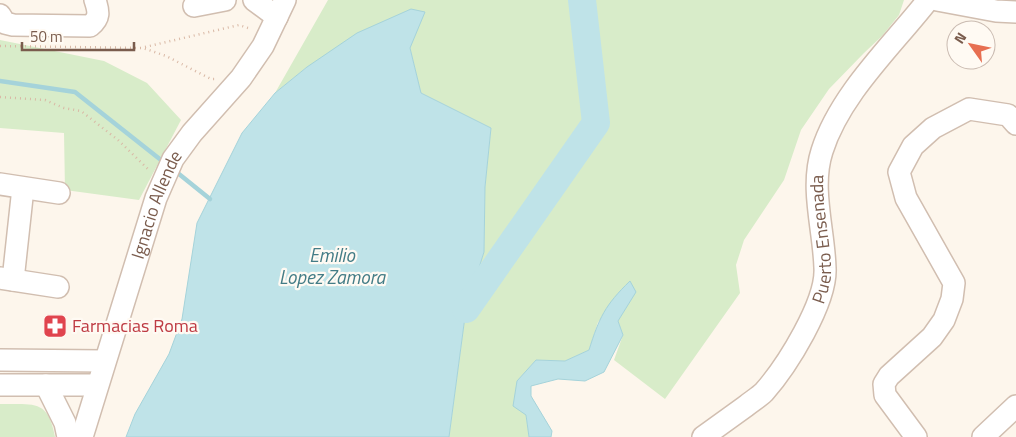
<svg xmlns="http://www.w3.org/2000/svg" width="1016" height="437" font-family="'Titillium Web',sans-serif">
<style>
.green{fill:#d8ecc9}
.water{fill:#bfe3e8;stroke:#a5d3da}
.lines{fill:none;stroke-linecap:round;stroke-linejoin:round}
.stream{stroke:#a5d3da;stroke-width:4.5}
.river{stroke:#bfe3e8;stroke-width:28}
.minor-casing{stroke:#d1beb0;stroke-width:24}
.path{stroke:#d9b8a5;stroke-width:2.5;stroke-dasharray:1 4;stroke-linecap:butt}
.minor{stroke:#fff;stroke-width:21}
.labels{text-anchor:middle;stroke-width:4.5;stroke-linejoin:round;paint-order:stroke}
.street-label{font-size:18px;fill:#7a5c4d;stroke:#fffaf3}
.health-label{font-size:18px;fill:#be3a42;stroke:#fffaf3;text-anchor:start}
.water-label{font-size:19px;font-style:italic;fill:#437c86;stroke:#fffaf3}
</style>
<rect width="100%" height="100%" fill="#fdf6ec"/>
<g class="green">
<path d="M 328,0 L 904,0 L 899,15 L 882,36 L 864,53 L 829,89 L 801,130 L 784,180 L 744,240 L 736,265 L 740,293 L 665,399 L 614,360 L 623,335 L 618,321 L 635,292 L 598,322 L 589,350 L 565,361 L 536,360 L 517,381 L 526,415 L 529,437 L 449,437 L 466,309 L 484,252 L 485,187 L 491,128 L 421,93 L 410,48 L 307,67 L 275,93 Z"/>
<path d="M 0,40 L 104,61 L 147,83 L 181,120 L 139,200 L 65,190 L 64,133 L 0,128 Z"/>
<path d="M 0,404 C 33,405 48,398 55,437 L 0,437 Z"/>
</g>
<g class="water">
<path d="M 411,9 L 425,12 L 410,48 L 421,93 L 491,128 L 485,187 L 484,252 L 466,309 L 449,437 L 126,437 L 135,414 L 169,354 L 182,319 L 197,223 L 242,133 L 275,93 L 307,67 L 357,33 Z"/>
<path d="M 630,281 L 636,292 L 618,321 L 623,335 L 604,372 L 585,381 L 558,379 L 531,386 L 531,396 L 552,431 L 551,437 L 529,437 L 526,415 L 513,406 L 517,381 L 536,360 L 565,361 L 589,350 C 599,318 605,305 630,281 Z"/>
</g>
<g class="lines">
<g class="stream">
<path d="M 0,81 L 75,92 L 166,164"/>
<path d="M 174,170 L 210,199"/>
</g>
<path class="river" d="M 466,309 L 596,123 L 582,0"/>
<g class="minor-casing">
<g id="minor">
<path d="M 254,0 L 277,17"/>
<path d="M 937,0 L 996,11 L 1016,12"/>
<path d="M 194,6 L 225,0"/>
<path d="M 0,15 L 5,23 L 13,25 L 90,26 C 100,18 99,12 95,0"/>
<path d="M 0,184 L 59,193"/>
<path d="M 0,278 L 58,287"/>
<path d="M 13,280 L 23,188"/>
<path d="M 0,360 L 104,361"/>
<path d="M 0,385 L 97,385"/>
<path d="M 46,385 L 65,423 L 68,437"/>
<path id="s1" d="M 82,437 L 156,198 L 173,159 L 192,133 L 241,78 L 263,46 L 285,0"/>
<path id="s2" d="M 703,437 C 717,427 732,416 746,406 C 752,401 759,397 764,392 C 787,366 827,302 825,268 C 824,230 810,188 822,151 C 840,94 892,46 928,0"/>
<path d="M 916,437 L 885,395 L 884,384 L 889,376 L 932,337 L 944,320 L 952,299 L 954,283 L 906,198 L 899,172 L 913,146 L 933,128 L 969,109 L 1008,115 L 1016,124"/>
<path d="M 983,437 L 1016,406"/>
</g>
</g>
<g class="path">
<path d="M 0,46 L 143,48 L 166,56 L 211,79 L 217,79"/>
<path d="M 145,47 L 239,25 L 251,29"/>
<path d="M 0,97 L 45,100 L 64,108 L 81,111 L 118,140 L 149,170"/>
</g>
<use href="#minor" class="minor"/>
</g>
<defs>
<g id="pharmacy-square" transform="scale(1.25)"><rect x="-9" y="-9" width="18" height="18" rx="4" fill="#e0444e" stroke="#fffaf3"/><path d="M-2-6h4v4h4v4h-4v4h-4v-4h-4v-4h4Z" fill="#fff"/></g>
</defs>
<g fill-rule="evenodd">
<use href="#pharmacy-square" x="55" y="326"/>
</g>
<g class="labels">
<g class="street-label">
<text dy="6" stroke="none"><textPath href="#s1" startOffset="244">Ignacio Allende</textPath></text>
<text dy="6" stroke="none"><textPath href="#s2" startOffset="245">Puerto Ensenada</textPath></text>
</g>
<g class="health-label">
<text x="72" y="332">Farmacias Roma</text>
</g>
<g class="water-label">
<text x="332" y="262">Emilio<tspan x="332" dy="22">Lopez Zamora</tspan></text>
</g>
</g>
<g transform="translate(971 45) rotate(303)"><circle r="24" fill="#fffaf3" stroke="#cabbb1"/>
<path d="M0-4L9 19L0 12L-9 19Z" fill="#e76f51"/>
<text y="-8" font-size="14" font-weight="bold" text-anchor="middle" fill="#7a5c4d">N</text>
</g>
<path d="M22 42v8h112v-8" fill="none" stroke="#7a5c4d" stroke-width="2.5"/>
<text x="30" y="42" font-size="15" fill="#7a5c4d" stroke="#fffaf3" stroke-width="4" paint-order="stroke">50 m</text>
</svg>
